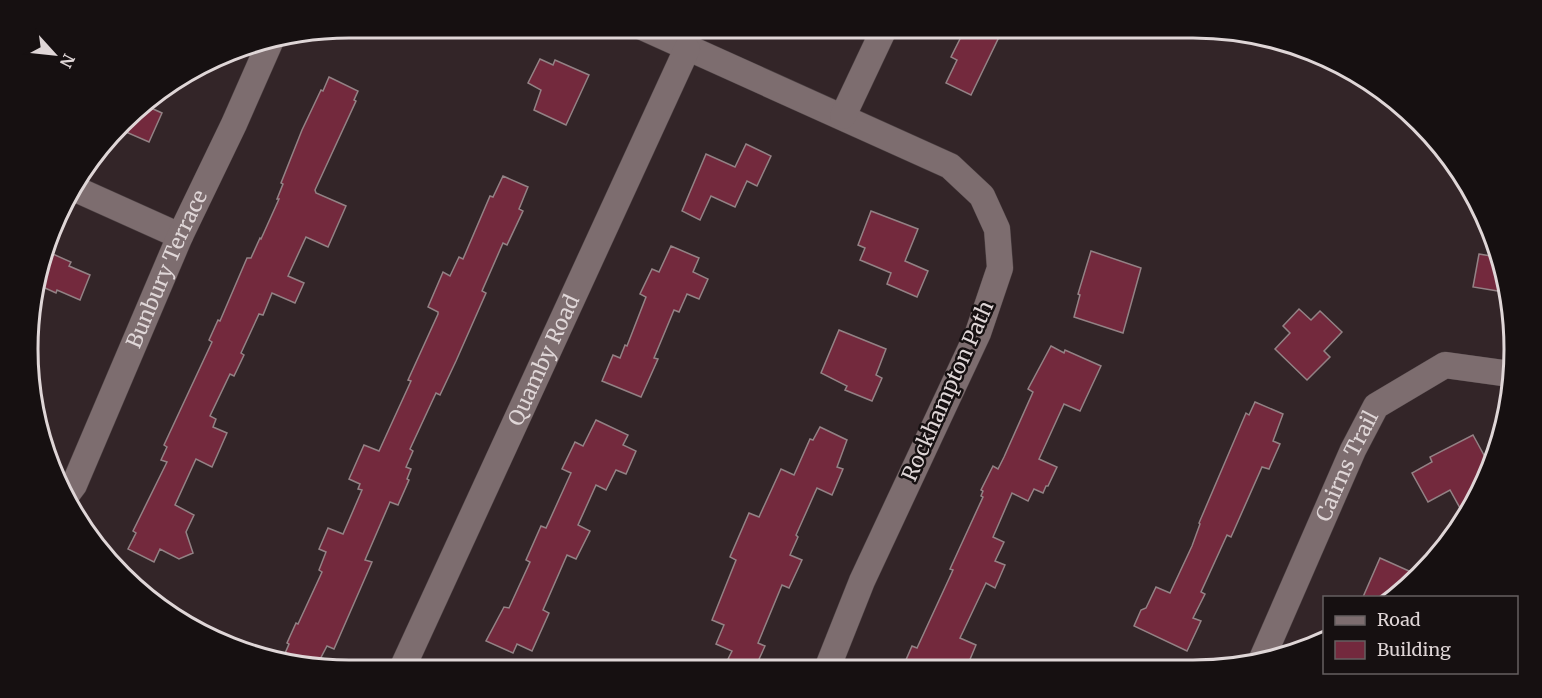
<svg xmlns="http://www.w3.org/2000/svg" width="1542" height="698" font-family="Merriweather,serif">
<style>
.building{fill:#73293d;stroke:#938285;stroke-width:1.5}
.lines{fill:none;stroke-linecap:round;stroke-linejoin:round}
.minor-casing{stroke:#4d4244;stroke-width:27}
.minor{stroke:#7d6d6f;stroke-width:26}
.labels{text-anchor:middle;stroke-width:5;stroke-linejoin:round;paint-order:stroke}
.street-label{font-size:21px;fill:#dfd6d7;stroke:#161011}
.rim{fill:none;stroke:#dfd6d7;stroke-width:3}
</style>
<rect width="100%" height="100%" fill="#332528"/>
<g class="building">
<path d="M 966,27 L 977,27 L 999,37 L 971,95 L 946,83 L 957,60 L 951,57 Z"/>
<path d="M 540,59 L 553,65 L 555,60 L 589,75 L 566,125 L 534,110 L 541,90 L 528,83 Z"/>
<path d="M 329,77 L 358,91 L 354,100 L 356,101 L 315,190 L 316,193 L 346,206 L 328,247 L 306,237 L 288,276 L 304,283 L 295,303 L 272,293 L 263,315 L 259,314 L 241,353 L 244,355 L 234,376 L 230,374 L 210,416 L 216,419 L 213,427 L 227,433 L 212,467 L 196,459 L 175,505 L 194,515 L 186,532 L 193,553 L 179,559 L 160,549 L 154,562 L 128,549 L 136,533 L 133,531 L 167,462 L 161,460 L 167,447 L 164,445 L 212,342 L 209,340 L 218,320 L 220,321 L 247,258 L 251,258 L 260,238 L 261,239 L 279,199 L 277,199 L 283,184 L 281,183 L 302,130 L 321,90 L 323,91 Z"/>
<path d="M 142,104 L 162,113 L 149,142 L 119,129 L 137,107 Z"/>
<path d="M 746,144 L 771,156 L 757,186 L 747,181 L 735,207 L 711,196 L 700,220 L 682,211 L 706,154 L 735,167 Z"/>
<path d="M 503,176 L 528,187 L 519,209 L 523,211 L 507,245 L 503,243 L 482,291 L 486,293 L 456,361 L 440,395 L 436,393 L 410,449 L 413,451 L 406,467 L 411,469 L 407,479 L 409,480 L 398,505 L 390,502 L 365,560 L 372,562 L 334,649 L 327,646 L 317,665 L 283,658 L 289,644 L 287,643 L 296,623 L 298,624 L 322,572 L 319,570 L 326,552 L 319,549 L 328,528 L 343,534 L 362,490 L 358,489 L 360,484 L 349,479 L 364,445 L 379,451 L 411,381 L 408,380 L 438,314 L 438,312 L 428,307 L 443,272 L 450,276 L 459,257 L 463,259 L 490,196 L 493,197 Z"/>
<path d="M 871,211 L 918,229 L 905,261 L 928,271 L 917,297 L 887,284 L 891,273 L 860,260 L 865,248 L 858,245 Z"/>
<path d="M 671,246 L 699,258 L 693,272 L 708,279 L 699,299 L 687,294 L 679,312 L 674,310 L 654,358 L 658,359 L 641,397 L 602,381 L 613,355 L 620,358 L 625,345 L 627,346 L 646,297 L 640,294 L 652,269 L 659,272 Z"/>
<path d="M 46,251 L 71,262 L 69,266 L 90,275 L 80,300 L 57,290 L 56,293 L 34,283 Z"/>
<path d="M 1091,251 L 1141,268 L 1123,333 L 1074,317 L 1080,295 L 1078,294 Z"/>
<path d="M 1479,254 L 1497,257 L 1504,292 L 1473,287 Z"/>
<path d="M 1299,309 L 1311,320 L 1320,311 L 1342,332 L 1324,351 L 1330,357 L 1307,380 L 1275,349 L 1290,333 L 1283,326 Z"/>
<path d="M 839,330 L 886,349 L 876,375 L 882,378 L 872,401 L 845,390 L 847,386 L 821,373 Z"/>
<path d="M 1051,346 L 1064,353 L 1065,350 L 1101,366 L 1080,411 L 1064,404 L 1039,459 L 1057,467 L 1048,486 L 1046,486 L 1043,493 L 1034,489 L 1028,501 L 1012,493 L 993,537 L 1004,542 L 995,561 L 1005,565 L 995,588 L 986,583 L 960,638 L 976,645 L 966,669 L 902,669 L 912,646 L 917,648 L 953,570 L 950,569 L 983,497 L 981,496 L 983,491 L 981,490 L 993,466 L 998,469 L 1004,457 L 1033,392 L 1028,389 Z"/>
<path d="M 1255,402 L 1283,414 L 1273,441 L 1280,444 L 1269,469 L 1262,467 L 1231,537 L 1227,535 L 1201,592 L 1205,594 L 1193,618 L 1201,621 L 1187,651 L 1134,626 L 1141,610 L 1146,608 L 1156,587 L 1170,593 L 1192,546 L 1200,524 L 1199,523 L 1246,413 L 1249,415 Z"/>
<path d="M 596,420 L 628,435 L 623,445 L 636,451 L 626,474 L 616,470 L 606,490 L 596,485 L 578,525 L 590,531 L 576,559 L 567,555 L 543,610 L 549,613 L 532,651 L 517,644 L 513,653 L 486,641 L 504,607 L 509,608 L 530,562 L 526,560 L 541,526 L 546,528 L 571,473 L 562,469 L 575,442 L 583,446 Z"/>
<path d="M 820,427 L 847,440 L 837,467 L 843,469 L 832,495 L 817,488 L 796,535 L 798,537 L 790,555 L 802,560 L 789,588 L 782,585 L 758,643 L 765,646 L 754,670 L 728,659 L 732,651 L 716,644 L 724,625 L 712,620 L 736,560 L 730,557 L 749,513 L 759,517 L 781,469 L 794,475 L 810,439 L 813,440 Z"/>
<path d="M 1473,435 L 1491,468 L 1465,517 L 1450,490 L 1428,502 L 1412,473 L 1432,462 L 1430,457 Z"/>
<path d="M 1380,558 L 1418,575 L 1396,597 L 1363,597 Z"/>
</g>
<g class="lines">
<g class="minor-casing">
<g id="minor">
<path d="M 642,27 L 950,166 L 982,196 L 997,229 L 1000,268 L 978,333 L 862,581 L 827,669"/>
<path d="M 843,116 L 885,27"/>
<path d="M 71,187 L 180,236"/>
<path id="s1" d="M 65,497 L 74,485 L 180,236 L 234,124 L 271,40"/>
<path id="s2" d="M 1261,661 L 1353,450 L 1376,406 L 1445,365 L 1510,374"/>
<path id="s3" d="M 401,671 L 687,49"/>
</g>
</g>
<use href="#minor" class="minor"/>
</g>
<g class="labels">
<g class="street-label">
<text dy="7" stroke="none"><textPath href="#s1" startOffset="250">Bunbury Terrace</textPath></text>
<text dy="7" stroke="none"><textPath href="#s3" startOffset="342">Quamby Road</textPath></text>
<text transform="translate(948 391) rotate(-66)" y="7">Rockhampton Path</text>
<text dy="7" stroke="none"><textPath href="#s2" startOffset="213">Cairns Trail</textPath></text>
</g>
</g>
<path d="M0 0H1542V698H0ZM349 38H1193A311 311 0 0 1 1504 349V349A311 311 0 0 1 1193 660H349A311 311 0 0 1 38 349V349A311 311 0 0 1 349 38Z" fill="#161011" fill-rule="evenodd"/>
<path class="rim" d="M349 38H1193A311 311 0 0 1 1504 349V349A311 311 0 0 1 1193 660H349A311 311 0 0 1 38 349V349A311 311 0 0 1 349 38Z"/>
<rect x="1323" y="596" width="195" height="78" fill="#161011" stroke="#665f60" stroke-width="1.5"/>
<rect x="1335" y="616" width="30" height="9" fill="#7d6d6f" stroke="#665f60" stroke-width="1.5"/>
<text x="1377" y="626" font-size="18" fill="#dfd6d7">Road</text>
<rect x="1335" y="641" width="30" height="18" fill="#73293d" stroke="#665f60" stroke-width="1.5"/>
<text x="1377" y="656" font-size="18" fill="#dfd6d7">Building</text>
<g transform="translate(54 54) rotate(117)" stroke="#161011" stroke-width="4.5" paint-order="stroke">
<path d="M0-4.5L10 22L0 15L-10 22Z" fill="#dfd6d7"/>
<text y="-9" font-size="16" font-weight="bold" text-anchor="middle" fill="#dfd6d7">N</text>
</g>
</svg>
